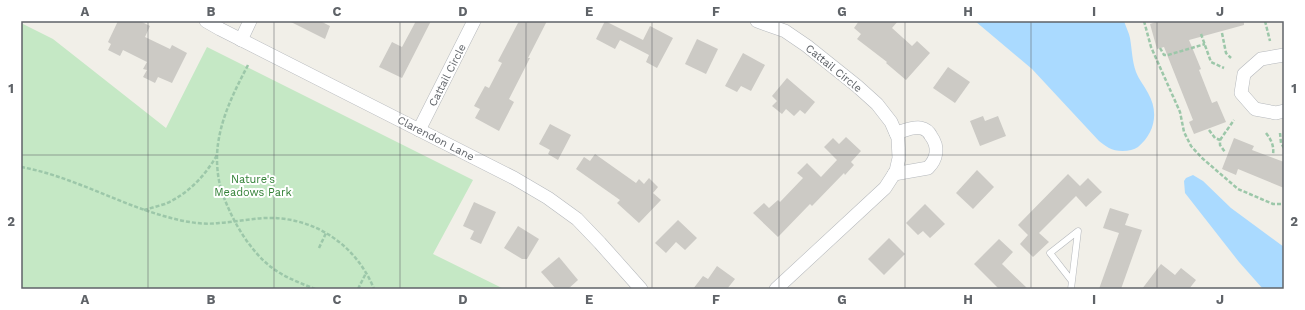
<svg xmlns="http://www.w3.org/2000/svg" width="1305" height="310" font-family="'Work Sans',sans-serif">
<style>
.green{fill:#c5e8c5}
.water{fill:#aadaff}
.building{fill:#cccac5}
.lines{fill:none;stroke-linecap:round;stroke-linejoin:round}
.lane-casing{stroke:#b5b8bc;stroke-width:7}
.street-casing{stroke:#b5b8bc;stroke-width:14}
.path{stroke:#9cc7a9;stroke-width:2.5;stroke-dasharray:4 2;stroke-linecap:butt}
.lane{stroke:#fff;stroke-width:6}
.street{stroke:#fff;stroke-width:13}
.grid{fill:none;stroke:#5f6368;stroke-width:1;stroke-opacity:0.55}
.labels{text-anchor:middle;stroke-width:4;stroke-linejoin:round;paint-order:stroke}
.street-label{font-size:11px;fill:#5f6368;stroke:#fff}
.park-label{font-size:11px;fill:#348238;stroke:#fff}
.neatline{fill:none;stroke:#5f6368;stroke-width:1.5}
.grid-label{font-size:13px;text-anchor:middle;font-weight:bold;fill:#5f6368}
</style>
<rect width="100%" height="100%" fill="#f1efe8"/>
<path class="green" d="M 21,23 L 53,39 L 166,128 L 207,47 L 473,180 L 433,254 L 504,289 L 21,289 Z"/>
<g class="water">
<path d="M 975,21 L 1124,21 C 1126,27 1129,33 1130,38 C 1132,49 1132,61 1136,72 C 1139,80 1144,85 1148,93 C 1159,112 1155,133 1138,147 C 1131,152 1116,152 1109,148 C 1105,146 1102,143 1099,141 L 1032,69 Z"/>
<path d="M 1193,175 L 1203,181 L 1231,208 L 1284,247 L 1284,289 L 1263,289 L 1239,262 L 1185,193 L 1184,181 L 1186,178 Z"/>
</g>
<g class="building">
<path d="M 118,21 L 140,21 L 150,26 L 145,37 L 170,49 L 172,45 L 187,53 L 172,83 L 158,77 L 155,83 L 143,77 L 147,70 L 143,69 L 147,62 L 123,50 L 120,56 L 108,50 L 111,44 L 108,42 Z"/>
<path d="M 289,21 L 320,21 L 330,26 L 325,39 Z"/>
<path d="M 416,21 L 431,21 L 402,78 L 379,67 L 392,42 L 402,47 Z"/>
<path d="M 519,21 L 547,21 L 528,58 L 530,58 L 509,99 L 514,102 L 499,131 L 475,118 L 480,109 L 474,106 L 485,86 L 489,88 L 502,63 L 498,61 Z"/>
<path d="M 605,21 L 643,40 L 650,26 L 673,38 L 657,68 L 646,62 L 649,55 L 620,40 L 615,49 L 596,39 Z"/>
<path d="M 859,21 L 898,21 L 892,28 L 912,46 L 917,41 L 930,53 L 906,80 L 886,63 L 887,62 L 857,39 L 861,34 L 854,28 Z"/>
<path d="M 1159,21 L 1244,21 L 1244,25 L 1189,40 L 1201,69 L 1199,70 L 1212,103 L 1217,101 L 1226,122 L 1194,134 L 1189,122 L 1193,120 L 1164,47 L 1157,49 L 1150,24 Z"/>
<path d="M 697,39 L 718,49 L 706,74 L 685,64 Z"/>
<path d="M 743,53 L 765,65 L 751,91 L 741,86 L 737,92 L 725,86 Z"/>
<path d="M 948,67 L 970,82 L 955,103 L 933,88 Z"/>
<path d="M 787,78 L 815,102 L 805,114 L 800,110 L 794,116 L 786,109 L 782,114 L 772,106 L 777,101 L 772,96 Z"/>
<path d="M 983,116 L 985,121 L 998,116 L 1006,136 L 980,146 L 970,121 Z"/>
<path d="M 550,124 L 571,135 L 558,160 L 548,154 L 550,150 L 539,144 Z"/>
<path d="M 846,137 L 861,151 L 851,162 L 854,165 L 845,175 L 844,173 L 812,206 L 810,204 L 778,237 L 753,213 L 764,203 L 769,208 L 778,200 L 780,202 L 803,178 L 797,173 L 807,163 L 821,177 L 837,160 L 824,147 L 833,138 L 839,144 Z"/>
<path d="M 1234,138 L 1254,146 L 1252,150 L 1284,162 L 1284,188 L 1238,169 L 1236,175 L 1222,169 Z"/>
<path d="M 595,154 L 636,183 L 639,179 L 644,184 L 649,178 L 658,187 L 653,193 L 661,200 L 639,223 L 617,203 L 620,200 L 576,169 L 584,157 L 590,161 Z"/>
<path d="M 977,170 L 994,187 L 973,209 L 956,193 Z"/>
<path d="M 1068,174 L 1080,186 L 1088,178 L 1102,192 L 1086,207 L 1076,196 L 1039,233 L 1049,242 L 1033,257 L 1020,244 L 1028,235 L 1018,225 Z"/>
<path d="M 474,202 L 496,212 L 481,244 L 470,239 L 474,231 L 463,226 Z"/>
<path d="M 925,204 L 945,224 L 930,238 L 923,231 L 918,235 L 906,223 Z"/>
<path d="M 1110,208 L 1129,214 L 1125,225 L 1142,230 L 1121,289 L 1099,289 L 1119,233 L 1103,228 Z"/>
<path d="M 678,220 L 697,238 L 685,250 L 676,242 L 666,253 L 655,243 Z"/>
<path d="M 518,226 L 539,239 L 527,259 L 522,259 L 504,248 Z"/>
<path d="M 889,238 L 905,254 L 884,275 L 868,259 Z"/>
<path d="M 999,239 L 1013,252 L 1002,264 L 1028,289 L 999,289 L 974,264 Z"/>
<path d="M 559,257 L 578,280 L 568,289 L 556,289 L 541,272 Z"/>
<path d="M 1161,264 L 1175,275 L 1181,268 L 1196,280 L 1189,289 L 1142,289 Z"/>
<path d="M 717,266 L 735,279 L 727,289 L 693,289 L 703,276 L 708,279 Z"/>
</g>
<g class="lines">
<g class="lane-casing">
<path id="lane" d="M 1071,289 L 1078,231 L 1050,253 L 1071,280"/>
</g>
<g class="street-casing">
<g id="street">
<path d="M 206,21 L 220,29 L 514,178 L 548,198 L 577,219 L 600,243 L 641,289"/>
<path d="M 757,21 L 785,31 L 807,46 L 857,86 L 877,104 L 891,122 L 898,138 L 899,158 L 896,171 L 885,188 L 776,289"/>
<path d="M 241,40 L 250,21"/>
<path d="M 1284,55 L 1261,59 L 1244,74 L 1241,93 L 1255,109 L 1276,113 L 1284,111"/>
<path d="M 419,130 L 474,21"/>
<path d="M 894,174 L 928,168 C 937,159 939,147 931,136 C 929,132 926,129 921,128 C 914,126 903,131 896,133"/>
</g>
</g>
<g class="path">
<path d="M 1144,21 L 1151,47 L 1180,112 L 1184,132 L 1191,146 L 1202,158 L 1238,189 L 1273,204 L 1284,204"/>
<path d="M 1265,21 L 1270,41"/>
<path d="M 1222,33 L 1226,53 L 1231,58"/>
<path d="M 1201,34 L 1211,62 L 1224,68"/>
<path d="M 1160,48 L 1164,55 L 1168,55 L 1205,44"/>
<path d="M 248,65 C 235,90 222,115 218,144 C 216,158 217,175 221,189 C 230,217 248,249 271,267 C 284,277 300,283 315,289"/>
<path d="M 1209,130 L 1215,138 L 1220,140 L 1220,145 L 1225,152"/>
<path d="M 1266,133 C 1272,141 1274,146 1273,155"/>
<path d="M 1280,133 L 1281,143 L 1284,148"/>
<path d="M 1220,140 L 1234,120"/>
<path d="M 21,167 C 72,176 120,205 171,218 C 186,222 203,225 219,223 C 234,222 249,219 264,218 C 313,216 356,244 374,289"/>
<path d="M 144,210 C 151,208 158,206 165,204 C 188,194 205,176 217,155"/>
<path d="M 319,248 L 326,233"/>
<path d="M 358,289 L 366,273"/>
</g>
<use href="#lane" class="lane"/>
<use href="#street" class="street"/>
</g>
<path class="grid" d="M 148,21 L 148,289M 274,21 L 274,289M 400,21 L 400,289M 526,21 L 526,289M 652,21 L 652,289M 779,21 L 779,289M 905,21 L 905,289M 1031,21 L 1031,289M 1157,21 L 1157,289M 21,155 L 1284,155"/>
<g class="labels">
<g class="street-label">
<text transform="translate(834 68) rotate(39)" y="4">Cattail Circle</text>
<text transform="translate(447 75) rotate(-63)" y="4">Cattail Circle</text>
<text transform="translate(436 138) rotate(27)" y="4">Clarendon Lane</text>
</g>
<g class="park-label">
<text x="253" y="183">Nature's<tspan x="253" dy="13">Meadows Park</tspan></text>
</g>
</g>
<rect width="1305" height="310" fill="none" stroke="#ffffff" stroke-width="44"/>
<rect x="22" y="22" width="1261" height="266" class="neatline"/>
<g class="grid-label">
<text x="85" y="16">A</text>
<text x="211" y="16">B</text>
<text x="337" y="16">C</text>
<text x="463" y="16">D</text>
<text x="589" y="16">E</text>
<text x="716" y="16">F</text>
<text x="842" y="16">G</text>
<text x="968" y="16">H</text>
<text x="1094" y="16">I</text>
<text x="1220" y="16">J</text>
<text x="11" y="93">1</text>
<text x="1294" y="93">1</text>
<text x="11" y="226">2</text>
<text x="1294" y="226">2</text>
<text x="85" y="304">A</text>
<text x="211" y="304">B</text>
<text x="337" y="304">C</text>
<text x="463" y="304">D</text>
<text x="589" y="304">E</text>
<text x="716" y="304">F</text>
<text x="842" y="304">G</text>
<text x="968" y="304">H</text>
<text x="1094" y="304">I</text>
<text x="1220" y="304">J</text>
</g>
</svg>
